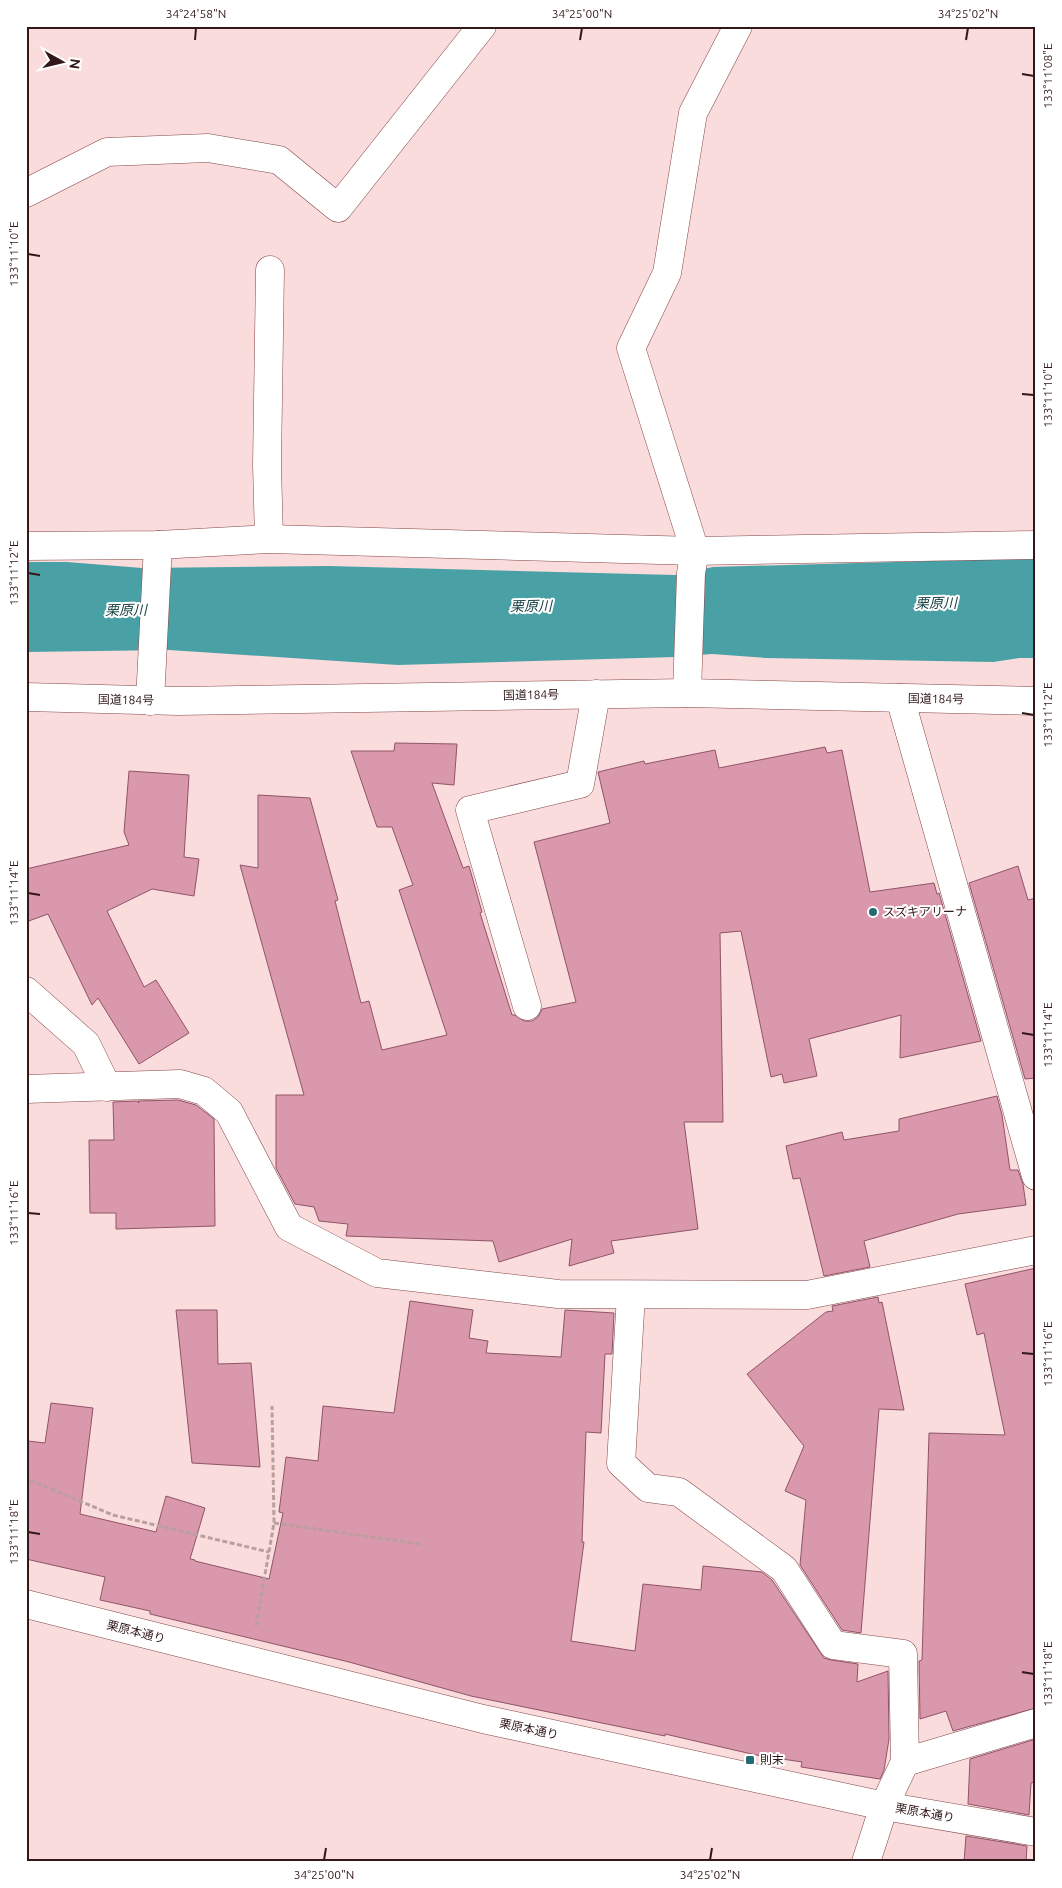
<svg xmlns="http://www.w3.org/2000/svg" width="1062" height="1888" font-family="Ubuntu,'Noto Sans JP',sans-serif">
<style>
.water{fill:#49a1a5}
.building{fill:#da98ac;stroke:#905468}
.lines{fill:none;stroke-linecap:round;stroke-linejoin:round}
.minor-casing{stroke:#844748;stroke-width:29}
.highway-casing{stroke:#844748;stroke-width:29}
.path{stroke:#bb9f9f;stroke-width:3;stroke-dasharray:5 2.5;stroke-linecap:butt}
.minor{stroke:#fff;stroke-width:28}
.highway{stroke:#fff;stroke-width:28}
.ticks{fill:none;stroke:#321818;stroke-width:2}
.poi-dot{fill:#206c70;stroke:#fff;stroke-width:2}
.labels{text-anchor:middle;stroke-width:4;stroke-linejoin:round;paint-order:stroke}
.street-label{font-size:12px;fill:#321818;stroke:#fff}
.poi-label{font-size:12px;fill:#321818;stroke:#fff;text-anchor:start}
.water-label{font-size:14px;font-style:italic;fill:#143e40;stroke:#fff}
.neatline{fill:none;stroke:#321818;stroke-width:2}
.ticks-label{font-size:12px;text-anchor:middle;fill:#321818}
</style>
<rect width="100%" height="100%" fill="#f9dcdb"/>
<path class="water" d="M 1036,558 L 1036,658 L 1019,658 L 993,662 L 766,658 L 712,654 L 675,657 L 398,665 L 169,650 L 26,652 L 26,562 L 67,562 L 142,568 L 328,566 L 675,575 L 713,567 Z"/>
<g class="building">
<path d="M 395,743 L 457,744 L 454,785 L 432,783 L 463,868 L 469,866 L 482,912 L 480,913 L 512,1015 L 515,1015 L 524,1021 L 532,1021 L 538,1017 L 542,1009 L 576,1002 L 534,842 L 610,823 L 598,772 L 644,761 L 645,764 L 715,750 L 719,768 L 825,747 L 827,753 L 842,750 L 870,892 L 934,883 L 937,894 L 939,893 L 981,1041 L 900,1058 L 901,1015 L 809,1039 L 817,1076 L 784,1083 L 782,1074 L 771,1077 L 741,931 L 720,933 L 723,1122 L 684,1122 L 698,1229 L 611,1241 L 614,1253 L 569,1266 L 572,1239 L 499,1262 L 493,1241 L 346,1236 L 348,1224 L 319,1221 L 314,1207 L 295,1204 L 276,1168 L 276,1095 L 304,1095 L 240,865 L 258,868 L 258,795 L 310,798 L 338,900 L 335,901 L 361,1003 L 369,1001 L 382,1050 L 447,1035 L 399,890 L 413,885 L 392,827 L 377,827 L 351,751 L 394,751 Z"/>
<path d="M 129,771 L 189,775 L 184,857 L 199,859 L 194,896 L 152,889 L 107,911 L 144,987 L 156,980 L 189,1033 L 139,1064 L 98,998 L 92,1005 L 48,914 L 26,922 L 26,869 L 129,845 L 124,832 Z"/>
<path d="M 1018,866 L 1028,900 L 1036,898 L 1036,1078 L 1025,1079 L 969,883 Z"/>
<path d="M 997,1096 L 1002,1115 L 1010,1170 L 1018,1170 L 1023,1184 L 1026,1205 L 958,1214 L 864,1241 L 870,1267 L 824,1276 L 800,1178 L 793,1179 L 786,1146 L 842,1132 L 844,1140 L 899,1131 L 899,1119 Z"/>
<path d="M 178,1100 L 196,1105 L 214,1119 L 215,1226 L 116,1229 L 116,1213 L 90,1213 L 89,1140 L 114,1140 L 113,1102 L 137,1101 L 139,1103 L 138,1101 Z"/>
<path d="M 1036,1268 L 1036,1708 L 953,1731 L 946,1711 L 920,1719 L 919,1661 L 922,1660 L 929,1433 L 1005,1435 L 984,1333 L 977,1335 L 965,1284 Z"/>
<path d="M 878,1297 L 879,1303 L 882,1302 L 904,1410 L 879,1409 L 861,1633 L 842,1630 L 800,1565 L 806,1500 L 785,1491 L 804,1446 L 747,1374 L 826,1312 L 833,1311 L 832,1306 Z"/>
<path d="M 410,1301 L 473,1310 L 469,1338 L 488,1341 L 486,1353 L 561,1357 L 565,1310 L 614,1313 L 612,1354 L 605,1354 L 601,1433 L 586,1432 L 582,1542 L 584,1542 L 571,1641 L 635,1651 L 643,1584 L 701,1590 L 703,1566 L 762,1572 L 772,1580 L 824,1658 L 831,1660 L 858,1664 L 857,1682 L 888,1671 L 889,1739 L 884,1770 L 880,1779 L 801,1767 L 802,1762 L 756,1755 L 665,1734 L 665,1736 L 471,1696 L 349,1662 L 150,1614 L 150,1611 L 100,1600 L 105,1577 L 26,1559 L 26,1457 L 28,1441 L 45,1443 L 51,1403 L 93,1408 L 80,1514 L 156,1532 L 166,1496 L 205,1508 L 190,1559 L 195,1560 L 195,1561 L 269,1579 L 283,1513 L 279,1512 L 286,1457 L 318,1461 L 323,1406 L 394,1413 Z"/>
<path d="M 176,1310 L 217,1310 L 218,1364 L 251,1363 L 260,1467 L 192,1463 Z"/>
<path d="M 1036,1739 L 1036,1782 L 1031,1783 L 1029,1815 L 968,1804 L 970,1759 Z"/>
<path d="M 966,1836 L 1027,1846 L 1026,1862 L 964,1862 Z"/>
</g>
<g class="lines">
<g class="minor-casing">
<g id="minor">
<path d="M 26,193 L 107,152 L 208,148 L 279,160 L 338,208 L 482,26"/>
<path d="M 269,539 L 267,465 L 270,270"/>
<path d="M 26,546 L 158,545 L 269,539 L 695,551 L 1036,545"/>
<path d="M 687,693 L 691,573 L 695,551 L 631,348 L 667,273 L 693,113 L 738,26"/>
<path d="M 900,698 L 1036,1176"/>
<path d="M 150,701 L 158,545"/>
<path d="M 26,991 L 86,1044 L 107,1087"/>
<path d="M 527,1006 L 470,810 L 580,784 L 596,694"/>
<path d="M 26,1089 L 180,1084 L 204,1091 L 229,1112 L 289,1227 L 377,1273 L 558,1294 L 807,1295 L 1036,1250"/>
<path d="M 631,1295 L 621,1463 L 648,1488 L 679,1492 L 784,1569 L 833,1645 L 903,1654 L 905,1762 L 884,1806 L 866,1862"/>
<path d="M 26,1604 L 483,1719 L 884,1806 L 1036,1832"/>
<path d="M 905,1762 L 1036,1723"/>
</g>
</g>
<g class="highway-casing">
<path id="highway" d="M 26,697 L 178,701 L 687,693 L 1036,701"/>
</g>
<g class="path">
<path d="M 30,1480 L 113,1515 L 269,1552"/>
<path d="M 274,1523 L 420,1544"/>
<path d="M 256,1626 L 274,1523 L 272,1406"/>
</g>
<use href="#minor" class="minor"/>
<use href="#highway" class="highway"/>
</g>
<path class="ticks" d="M 195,40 L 196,28M 580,40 L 582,28M 966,40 L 968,28M 1022,74 L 1034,76M 28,254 L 40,256M 1022,394 L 1034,395M 28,573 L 40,575M 1022,713 L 1034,715M 28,893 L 40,895M 1022,1033 L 1034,1035M 28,1213 L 40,1214M 1022,1353 L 1034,1354M 28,1532 L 40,1534M 1022,1672 L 1034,1674M 324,1860 L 326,1848M 710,1860 L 712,1848"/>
<g class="poi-dot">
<circle cx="873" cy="912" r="5"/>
<rect x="745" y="1755" width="10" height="10" rx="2.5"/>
</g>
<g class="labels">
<g class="street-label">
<text transform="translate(531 695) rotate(-1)" y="4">国道184号</text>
<text transform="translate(936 699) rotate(1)" y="4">国道184号</text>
<text transform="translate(126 700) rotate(1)" y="4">国道184号</text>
<text transform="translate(136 1632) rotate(14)" y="4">栗原本通り</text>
<text transform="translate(529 1729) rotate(12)" y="4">栗原本通り</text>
<text transform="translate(925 1813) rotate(10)" y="4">栗原本通り</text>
</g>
<g class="poi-label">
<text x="883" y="916">スズキアリーナ</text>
<text x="760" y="1764">則末</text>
</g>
<g class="water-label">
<text transform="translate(936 603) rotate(-1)" y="5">栗原川</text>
<text transform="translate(531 606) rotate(-1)" y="5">栗原川</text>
<text transform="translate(126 610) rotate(-1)" y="5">栗原川</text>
</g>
</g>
<rect width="1062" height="1888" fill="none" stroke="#ffffff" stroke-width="55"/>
<g transform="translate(62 62) rotate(98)" stroke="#ffffff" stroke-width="4" paint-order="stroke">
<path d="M0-4L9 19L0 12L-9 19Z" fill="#321818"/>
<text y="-8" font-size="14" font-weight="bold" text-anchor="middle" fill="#321818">N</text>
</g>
<rect x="28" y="28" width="1006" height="1832" class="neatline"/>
<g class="ticks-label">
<text x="196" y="18">34°24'58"N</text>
<text x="582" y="18">34°25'00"N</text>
<text x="968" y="18">34°25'02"N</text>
<text transform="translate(1048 76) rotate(-90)" y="4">133°11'08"E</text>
<text transform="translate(14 254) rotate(-90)" y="4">133°11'10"E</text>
<text transform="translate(1048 395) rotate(-90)" y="4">133°11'10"E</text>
<text transform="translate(14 573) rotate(-90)" y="4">133°11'12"E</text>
<text transform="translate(1048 715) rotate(-90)" y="4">133°11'12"E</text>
<text transform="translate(14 893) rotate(-90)" y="4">133°11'14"E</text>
<text transform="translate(1048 1035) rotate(-90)" y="4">133°11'14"E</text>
<text transform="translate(14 1213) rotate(-90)" y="4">133°11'16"E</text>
<text transform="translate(1048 1354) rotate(-90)" y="4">133°11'16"E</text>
<text transform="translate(14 1532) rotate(-90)" y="4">133°11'18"E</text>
<text transform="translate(1048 1674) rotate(-90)" y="4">133°11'18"E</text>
<text x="324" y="1879">34°25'00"N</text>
<text x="710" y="1879">34°25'02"N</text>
</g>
</svg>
